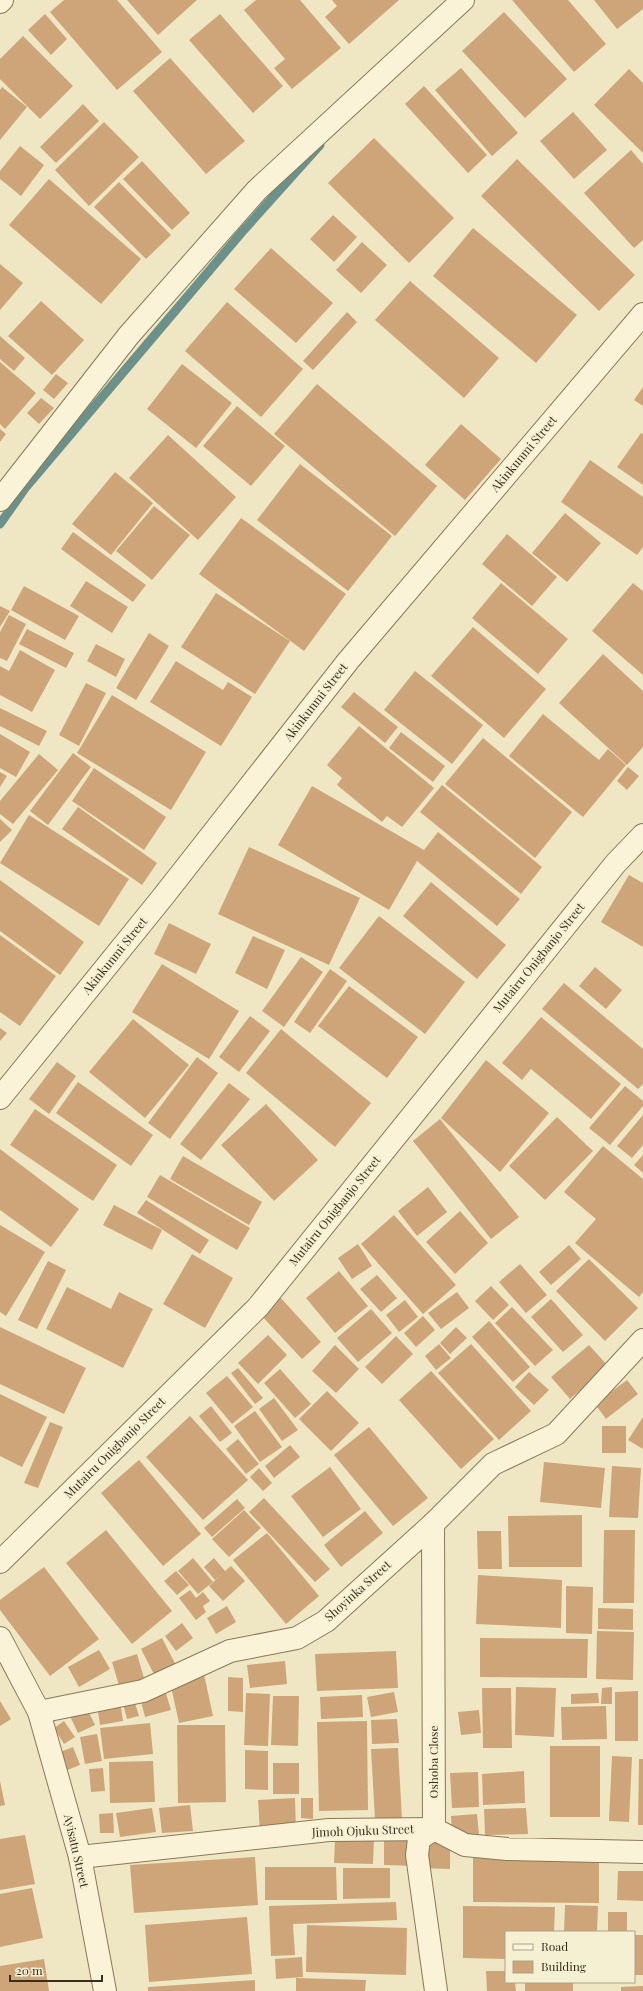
<svg xmlns="http://www.w3.org/2000/svg" width="643" height="1991" font-family="'Playfair Display',serif">
<style>
.lines{fill:none;stroke-linecap:round;stroke-linejoin:round}
.stream{stroke:#6c918b;stroke-width:9}
.building{fill:#cea578}
.minor-casing{stroke:#8a7859;stroke-width:24}
.tertiary-casing{stroke:#8a7859;stroke-width:24}
.minor{stroke:#faf3d7;stroke-width:22}
.tertiary{stroke:#faf3d7;stroke-width:22}
.labels{text-anchor:middle;stroke-width:3.5;stroke-linejoin:round;paint-order:stroke}
.street-label{font-size:12px;fill:#3a2e1e;stroke:#f6f0d3}
</style>
<rect width="100%" height="100%" fill="#efe7c3"/>
<g class="lines">
<path class="stream" d="M 0,524 L 26,487 L 242,232 L 320,145"/>
</g>
<g class="building">
<path d="M 64,0 L 117,0 L 162,52 L 117,90 L 50,12 Z"/>
<path d="M 127,0 L 197,0 L 158,35 Z"/>
<path d="M 256,0 L 300,0 L 341,48 L 292,89 L 274,68 L 285,59 L 244,10 Z"/>
<path d="M 332,0 L 399,0 L 349,44 L 325,17 L 337,6 Z"/>
<path d="M 512,0 L 568,0 L 606,44 L 574,72 Z"/>
<path d="M 594,0 L 643,0 L 643,9 L 617,29 Z"/>
<path d="M 504,12 L 567,79 L 525,118 L 462,51 Z"/>
<path d="M 45,14 L 67,39 L 51,55 L 28,30 Z"/>
<path d="M 220,14 L 283,86 L 253,113 L 189,40 Z"/>
<path d="M 23,36 L 73,86 L 40,119 L 0,79 L 0,59 Z"/>
<path d="M 170,58 L 245,141 L 206,174 L 133,91 Z"/>
<path d="M 461,68 L 518,133 L 492,156 L 435,90 Z"/>
<path d="M 629,69 L 643,83 L 643,153 L 594,105 Z"/>
<path d="M 424,86 L 487,155 L 468,173 L 405,104 Z"/>
<path d="M 2,87 L 27,107 L 0,140 L 0,90 Z"/>
<path d="M 83,104 L 99,121 L 56,163 L 40,147 Z"/>
<path d="M 573,112 L 607,150 L 574,179 L 540,141 Z"/>
<path d="M 104,122 L 139,157 L 89,206 L 55,170 Z"/>
<path d="M 374,138 L 454,218 L 409,263 L 328,183 Z"/>
<path d="M 20,146 L 44,165 L 21,196 L 0,179 L 0,171 Z"/>
<path d="M 631,150 L 643,164 L 643,240 L 634,248 L 584,193 Z"/>
<path d="M 517,159 L 635,275 L 599,311 L 481,196 Z"/>
<path d="M 142,161 L 190,213 L 172,230 L 123,179 Z"/>
<path d="M 49,179 L 141,259 L 101,304 L 9,225 Z"/>
<path d="M 119,182 L 171,235 L 146,259 L 94,207 Z"/>
<path d="M 333,215 L 357,237 L 334,262 L 310,239 Z"/>
<path d="M 473,228 L 577,315 L 536,363 L 433,276 Z"/>
<path d="M 362,242 L 387,265 L 361,293 L 336,270 Z"/>
<path d="M 271,248 L 333,303 L 296,343 L 234,289 Z"/>
<path d="M 0,264 L 23,283 L 0,310 Z"/>
<path d="M 410,281 L 499,358 L 464,398 L 375,320 Z"/>
<path d="M 41,301 L 84,340 L 52,375 L 8,336 Z"/>
<path d="M 227,302 L 303,369 L 261,417 L 185,351 Z"/>
<path d="M 347,312 L 357,322 L 313,370 L 303,361 Z"/>
<path d="M 0,336 L 25,358 L 14,371 L 0,359 Z"/>
<path d="M 0,362 L 36,393 L 5,429 L 0,424 Z"/>
<path d="M 182,364 L 232,403 L 196,448 L 147,409 Z"/>
<path d="M 56,374 L 68,383 L 54,399 L 43,390 Z"/>
<path d="M 317,384 L 437,486 L 395,536 L 274,434 Z"/>
<path d="M 643,387 L 643,406 L 634,400 Z"/>
<path d="M 41,398 L 54,408 L 39,424 L 27,413 Z"/>
<path d="M 237,406 L 285,446 L 251,486 L 203,446 Z"/>
<path d="M 461,424 L 501,459 L 465,500 L 425,465 Z"/>
<path d="M 0,429 L 6,434 L 0,442 Z"/>
<path d="M 641,433 L 643,434 L 643,485 L 617,467 Z"/>
<path d="M 168,435 L 236,497 L 198,540 L 129,478 Z"/>
<path d="M 590,460 L 643,497 L 643,547 L 637,555 L 561,502 Z"/>
<path d="M 300,464 L 392,536 L 348,591 L 257,520 Z"/>
<path d="M 115,472 L 153,503 L 111,555 L 72,524 Z"/>
<path d="M 154,506 L 190,535 L 152,580 L 116,551 Z"/>
<path d="M 565,513 L 601,543 L 567,582 L 532,553 Z"/>
<path d="M 241,518 L 346,594 L 304,651 L 199,574 Z"/>
<path d="M 73,532 L 146,585 L 133,602 L 61,549 Z"/>
<path d="M 507,534 L 557,577 L 532,606 L 482,564 Z"/>
<path d="M 86,581 L 128,607 L 112,633 L 70,606 Z"/>
<path d="M 501,583 L 568,639 L 538,674 L 472,618 Z"/>
<path d="M 633,583 L 643,591 L 643,675 L 592,631 Z"/>
<path d="M 24,586 L 79,616 L 65,640 L 11,610 Z"/>
<path d="M 216,593 L 290,641 L 255,694 L 181,647 Z"/>
<path d="M 0,606 L 10,611 L 0,627 Z"/>
<path d="M 9,615 L 26,624 L 7,661 L 0,658 L 0,632 Z"/>
<path d="M 473,627 L 546,689 L 504,738 L 431,676 Z"/>
<path d="M 27,629 L 74,653 L 66,668 L 19,644 Z"/>
<path d="M 149,633 L 169,646 L 136,700 L 116,688 Z"/>
<path d="M 96,644 L 125,659 L 116,677 L 87,661 Z"/>
<path d="M 20,650 L 55,670 L 32,712 L 0,695 L 0,666 L 9,671 Z"/>
<path d="M 603,654 L 643,691 L 643,747 L 627,765 L 559,703 Z"/>
<path d="M 176,661 L 223,690 L 228,682 L 252,697 L 221,746 L 150,702 Z"/>
<path d="M 415,671 L 483,725 L 452,764 L 384,710 Z"/>
<path d="M 86,683 L 106,693 L 79,746 L 59,735 Z"/>
<path d="M 354,692 L 398,727 L 385,743 L 341,707 Z"/>
<path d="M 112,695 L 206,752 L 171,810 L 77,753 Z"/>
<path d="M 0,708 L 47,731 L 39,746 L 0,726 Z"/>
<path d="M 543,714 L 599,760 L 608,749 L 626,765 L 583,817 L 509,756 Z"/>
<path d="M 359,726 L 434,788 L 402,827 L 387,816 L 382,822 L 337,785 L 342,778 L 327,765 Z"/>
<path d="M 401,732 L 445,766 L 433,782 L 389,748 Z"/>
<path d="M 0,734 L 30,752 L 16,777 L 0,768 Z"/>
<path d="M 483,738 L 572,812 L 535,858 L 445,784 Z"/>
<path d="M 73,753 L 91,767 L 48,825 L 30,811 Z"/>
<path d="M 39,754 L 58,770 L 13,824 L 0,814 L 0,801 Z"/>
<path d="M 628,767 L 639,776 L 627,790 L 617,781 Z"/>
<path d="M 94,768 L 166,817 L 144,850 L 72,801 Z"/>
<path d="M 0,772 L 7,776 L 0,787 Z"/>
<path d="M 442,785 L 542,867 L 521,894 L 420,812 Z"/>
<path d="M 312,786 L 424,850 L 438,832 L 520,899 L 497,926 L 417,861 L 389,910 L 278,845 Z"/>
<path d="M 78,807 L 157,863 L 142,885 L 62,829 Z"/>
<path d="M 29,815 L 129,879 L 99,926 L 0,863 Z"/>
<path d="M 0,819 L 12,830 L 0,842 Z"/>
<path d="M 249,847 L 360,898 L 329,965 L 218,914 Z"/>
<path d="M 629,875 L 643,883 L 643,947 L 601,922 Z"/>
<path d="M 0,880 L 84,942 L 60,975 L 0,931 Z"/>
<path d="M 431,882 L 506,945 L 477,979 L 403,916 Z"/>
<path d="M 379,916 L 465,982 L 425,1034 L 339,968 Z"/>
<path d="M 169,923 L 211,944 L 196,974 L 154,954 Z"/>
<path d="M 0,935 L 56,976 L 20,1026 L 0,1012 Z"/>
<path d="M 253,936 L 285,950 L 267,989 L 235,973 Z"/>
<path d="M 301,957 L 323,972 L 284,1027 L 262,1011 Z"/>
<path d="M 162,964 L 239,1011 L 209,1059 L 132,1012 Z"/>
<path d="M 595,967 L 622,990 L 606,1009 L 579,986 Z"/>
<path d="M 330,969 L 347,981 L 310,1033 L 294,1022 Z"/>
<path d="M 564,983 L 643,1049 L 643,1084 L 638,1089 L 542,1009 Z"/>
<path d="M 349,986 L 418,1037 L 387,1078 L 318,1026 Z"/>
<path d="M 250,1016 L 270,1031 L 239,1072 L 219,1057 Z"/>
<path d="M 541,1017 L 621,1084 L 591,1119 L 531,1069 L 522,1080 L 502,1063 Z"/>
<path d="M 133,1019 L 189,1065 L 145,1118 L 89,1072 Z"/>
<path d="M 0,1028 L 7,1033 L 0,1041 Z"/>
<path d="M 281,1029 L 371,1103 L 335,1147 L 246,1073 Z"/>
<path d="M 197,1057 L 218,1073 L 170,1139 L 148,1123 Z"/>
<path d="M 486,1060 L 549,1113 L 500,1172 L 441,1118 Z"/>
<path d="M 57,1062 L 76,1076 L 49,1114 L 29,1099 Z"/>
<path d="M 78,1082 L 153,1135 L 131,1166 L 56,1113 Z"/>
<path d="M 229,1083 L 250,1099 L 201,1160 L 180,1144 Z"/>
<path d="M 625,1086 L 643,1101 L 643,1106 L 610,1145 L 589,1128 Z"/>
<path d="M 266,1104 L 318,1160 L 274,1201 L 221,1145 Z"/>
<path d="M 35,1109 L 117,1165 L 93,1201 L 10,1145 Z"/>
<path d="M 643,1115 L 643,1145 L 632,1158 L 617,1146 Z"/>
<path d="M 557,1117 L 593,1151 L 545,1200 L 509,1166 Z"/>
<path d="M 440,1119 L 519,1217 L 491,1239 L 413,1141 Z"/>
<path d="M 603,1146 L 643,1179 L 643,1292 L 639,1297 L 575,1243 L 596,1219 L 564,1192 Z"/>
<path d="M 0,1149 L 79,1209 L 51,1247 L 0,1210 Z"/>
<path d="M 643,1155 L 643,1173 L 634,1165 Z"/>
<path d="M 183,1156 L 262,1202 L 249,1225 L 170,1179 Z"/>
<path d="M 160,1175 L 250,1228 L 237,1250 L 147,1197 Z"/>
<path d="M 428,1187 L 447,1212 L 417,1236 L 398,1211 Z"/>
<path d="M 146,1200 L 209,1240 L 200,1254 L 137,1213 Z"/>
<path d="M 114,1205 L 162,1230 L 152,1250 L 103,1225 Z"/>
<path d="M 460,1211 L 488,1243 L 455,1274 L 426,1242 Z"/>
<path d="M 394,1215 L 456,1285 L 423,1314 L 361,1244 Z"/>
<path d="M 0,1225 L 45,1252 L 6,1316 L 0,1312 Z"/>
<path d="M 358,1244 L 372,1266 L 352,1279 L 338,1258 Z"/>
<path d="M 569,1245 L 581,1259 L 551,1285 L 539,1272 Z"/>
<path d="M 192,1254 L 233,1278 L 205,1328 L 163,1304 Z"/>
<path d="M 589,1259 L 638,1308 L 605,1341 L 556,1291 Z"/>
<path d="M 48,1261 L 66,1270 L 37,1329 L 18,1320 Z"/>
<path d="M 520,1264 L 547,1295 L 526,1313 L 499,1282 Z"/>
<path d="M 339,1271 L 368,1306 L 335,1333 L 306,1298 Z"/>
<path d="M 377,1275 L 397,1298 L 381,1312 L 360,1289 Z"/>
<path d="M 491,1286 L 509,1305 L 493,1320 L 475,1301 Z"/>
<path d="M 67,1287 L 111,1309 L 119,1292 L 153,1309 L 123,1368 L 46,1329 Z"/>
<path d="M 457,1292 L 469,1308 L 441,1329 L 428,1313 Z"/>
<path d="M 279,1296 L 321,1342 L 302,1359 L 260,1314 Z"/>
<path d="M 551,1299 L 583,1335 L 563,1352 L 531,1317 Z"/>
<path d="M 405,1300 L 418,1317 L 399,1332 L 386,1315 Z"/>
<path d="M 512,1307 L 553,1350 L 535,1366 L 495,1323 Z"/>
<path d="M 371,1309 L 392,1333 L 358,1362 L 337,1338 Z"/>
<path d="M 423,1316 L 435,1330 L 416,1347 L 404,1333 Z"/>
<path d="M 489,1321 L 530,1367 L 513,1382 L 472,1337 Z"/>
<path d="M 0,1327 L 86,1368 L 64,1414 L 0,1384 Z"/>
<path d="M 456,1327 L 467,1338 L 450,1354 L 440,1343 Z"/>
<path d="M 268,1335 L 287,1355 L 258,1384 L 238,1363 Z"/>
<path d="M 396,1336 L 413,1354 L 382,1384 L 365,1367 Z"/>
<path d="M 439,1344 L 451,1358 L 436,1370 L 425,1356 Z"/>
<path d="M 471,1344 L 531,1411 L 499,1440 L 438,1373 Z"/>
<path d="M 335,1345 L 359,1369 L 336,1393 L 312,1371 Z"/>
<path d="M 589,1345 L 608,1366 L 570,1399 L 551,1377 Z"/>
<path d="M 238,1368 L 263,1398 L 255,1404 L 231,1373 Z"/>
<path d="M 280,1369 L 311,1404 L 295,1418 L 264,1383 Z"/>
<path d="M 431,1371 L 494,1439 L 461,1469 L 399,1400 Z"/>
<path d="M 529,1372 L 549,1390 L 534,1405 L 515,1387 Z"/>
<path d="M 227,1376 L 253,1407 L 232,1424 L 206,1393 Z"/>
<path d="M 627,1380 L 638,1394 L 606,1419 L 595,1404 Z"/>
<path d="M 327,1391 L 359,1423 L 331,1451 L 299,1419 Z"/>
<path d="M 0,1394 L 47,1417 L 22,1467 L 0,1456 Z"/>
<path d="M 274,1398 L 298,1430 L 282,1441 L 259,1409 Z"/>
<path d="M 211,1406 L 232,1433 L 220,1442 L 199,1416 Z"/>
<path d="M 255,1411 L 282,1447 L 260,1462 L 234,1426 Z"/>
<path d="M 190,1416 L 248,1480 L 203,1520 L 146,1457 Z"/>
<path d="M 643,1417 L 643,1449 L 628,1440 Z"/>
<path d="M 50,1422 L 63,1427 L 38,1488 L 24,1483 Z"/>
<rect x="602" y="1426" width="24" height="27"/>
<path d="M 369,1427 L 428,1498 L 393,1526 L 334,1455 Z"/>
<path d="M 238,1439 L 259,1464 L 246,1474 L 226,1449 Z"/>
<path d="M 290,1445 L 300,1457 L 274,1478 L 265,1466 Z"/>
<path d="M 139,1460 L 201,1534 L 163,1566 L 101,1493 Z"/>
<path d="M 544,1462 L 605,1468 L 601,1508 L 540,1502 Z"/>
<path d="M 612,1466 L 641,1468 L 638,1518 L 609,1517 Z"/>
<path d="M 330,1467 L 361,1509 L 323,1537 L 291,1496 Z"/>
<path d="M 259,1468 L 272,1483 L 263,1491 L 250,1477 Z"/>
<path d="M 264,1498 L 330,1569 L 315,1582 L 249,1512 Z"/>
<path d="M 237,1499 L 245,1508 L 212,1537 L 204,1528 Z"/>
<path d="M 244,1510 L 261,1528 L 229,1557 L 212,1539 Z"/>
<path d="M 365,1511 L 383,1533 L 341,1567 L 324,1545 Z"/>
<path d="M 582,1515 L 582,1567 L 509,1567 L 508,1516 Z"/>
<path d="M 106,1530 L 172,1611 L 132,1644 L 66,1563 Z"/>
<path d="M 604,1530 L 635,1530 L 634,1603 L 603,1603 Z"/>
<path d="M 477,1531 L 501,1531 L 502,1569 L 478,1569 Z"/>
<path d="M 267,1533 L 319,1596 L 286,1624 L 233,1560 Z"/>
<path d="M 193,1558 L 213,1582 L 198,1594 L 178,1571 Z"/>
<path d="M 214,1558 L 225,1571 L 231,1566 L 245,1581 L 223,1601 L 209,1586 L 224,1572 L 215,1580 L 204,1567 Z"/>
<path d="M 44,1567 L 99,1639 L 50,1676 L 0,1610 L 0,1600 Z"/>
<path d="M 176,1571 L 189,1585 L 177,1595 L 164,1581 Z"/>
<path d="M 478,1575 L 562,1580 L 561,1628 L 476,1624 Z"/>
<path d="M 566,1586 L 593,1587 L 592,1634 L 566,1633 Z"/>
<path d="M 190,1590 L 196,1598 L 203,1592 L 210,1601 L 203,1606 L 206,1612 L 196,1620 L 179,1598 Z"/>
<path d="M 227,1606 L 236,1622 L 216,1634 L 207,1618 Z"/>
<path d="M 598,1608 L 633,1609 L 633,1630 L 598,1629 Z"/>
<path d="M 182,1623 L 193,1638 L 176,1651 L 165,1636 Z"/>
<path d="M 597,1631 L 634,1632 L 633,1680 L 596,1679 Z"/>
<path d="M 162,1638 L 179,1671 L 158,1682 L 141,1649 Z"/>
<path d="M 480,1638 L 588,1639 L 587,1678 L 480,1677 Z"/>
<path d="M 99,1650 L 110,1669 L 79,1687 L 68,1667 Z"/>
<path d="M 396,1651 L 398,1688 L 317,1691 L 315,1654 Z"/>
<path d="M 137,1654 L 146,1685 L 121,1692 L 112,1662 Z"/>
<path d="M 285,1661 L 287,1684 L 250,1688 L 247,1665 Z"/>
<path d="M 204,1674 L 213,1716 L 179,1723 L 170,1682 Z"/>
<path d="M 228,1677 L 243,1678 L 243,1712 L 228,1711 Z"/>
<path d="M 164,1687 L 171,1710 L 145,1717 L 139,1694 Z"/>
<path d="M 516,1687 L 556,1688 L 554,1737 L 515,1735 Z"/>
<path d="M 612,1687 L 612,1704 L 601,1704 L 602,1688 Z"/>
<path d="M 482,1688 L 511,1688 L 512,1748 L 483,1748 Z"/>
<path d="M 638,1691 L 638,1741 L 615,1741 L 615,1692 Z"/>
<path d="M 394,1692 L 398,1712 L 371,1717 L 367,1697 Z"/>
<path d="M 246,1693 L 270,1694 L 268,1746 L 244,1745 Z"/>
<path d="M 598,1693 L 599,1703 L 571,1704 L 571,1694 Z"/>
<path d="M 362,1695 L 363,1717 L 321,1719 L 320,1697 Z"/>
<path d="M 273,1696 L 299,1696 L 298,1746 L 271,1745 Z"/>
<path d="M 133,1697 L 139,1716 L 127,1719 L 122,1700 Z"/>
<path d="M 0,1701 L 11,1719 L 0,1726 Z"/>
<path d="M 120,1701 L 123,1721 L 100,1725 L 97,1705 Z"/>
<path d="M 86,1706 L 95,1725 L 78,1733 L 69,1714 Z"/>
<path d="M 606,1706 L 607,1739 L 562,1740 L 561,1707 Z"/>
<path d="M 479,1710 L 481,1733 L 461,1735 L 458,1712 Z"/>
<path d="M 397,1719 L 399,1743 L 372,1744 L 371,1720 Z"/>
<path d="M 64,1721 L 75,1737 L 64,1744 L 54,1728 Z"/>
<path d="M 367,1721 L 368,1810 L 319,1811 L 317,1722 Z"/>
<path d="M 150,1723 L 153,1754 L 104,1759 L 100,1728 Z"/>
<path d="M 177,1725 L 225,1725 L 226,1802 L 178,1803 Z"/>
<path d="M 97,1734 L 102,1761 L 85,1764 L 80,1737 Z"/>
<rect x="550" y="1746" width="50" height="71"/>
<path d="M 73,1747 L 80,1765 L 60,1773 L 52,1755 Z"/>
<path d="M 398,1748 L 402,1819 L 375,1820 L 371,1749 Z"/>
<path d="M 245,1750 L 268,1751 L 268,1790 L 245,1789 Z"/>
<path d="M 612,1756 L 632,1757 L 629,1822 L 609,1821 Z"/>
<path d="M 639,1759 L 643,1759 L 643,1825 L 638,1825 Z"/>
<path d="M 153,1761 L 155,1802 L 110,1803 L 109,1762 Z"/>
<rect x="273" y="1763" width="26" height="31"/>
<path d="M 103,1768 L 105,1791 L 91,1792 L 89,1769 Z"/>
<path d="M 524,1771 L 525,1803 L 483,1805 L 482,1774 Z"/>
<path d="M 478,1772 L 479,1807 L 452,1808 L 450,1773 Z"/>
<path d="M 0,1781 L 5,1805 L 0,1806 Z"/>
<path d="M 295,1798 L 296,1832 L 260,1833 L 258,1800 Z"/>
<path d="M 301,1798 L 313,1798 L 313,1819 L 301,1818 Z"/>
<path d="M 190,1805 L 193,1831 L 162,1833 L 159,1808 Z"/>
<path d="M 152,1808 L 156,1832 L 120,1837 L 116,1813 Z"/>
<path d="M 526,1808 L 528,1834 L 485,1835 L 484,1809 Z"/>
<path d="M 113,1813 L 114,1833 L 100,1833 L 99,1814 Z"/>
<path d="M 477,1814 L 479,1835 L 452,1837 L 451,1816 Z"/>
<path d="M 384,1833 L 415,1834 L 415,1866 L 384,1865 Z"/>
<path d="M 25,1835 L 35,1884 L 0,1890 L 0,1839 Z"/>
<path d="M 335,1838 L 374,1839 L 373,1864 L 334,1863 Z"/>
<path d="M 420,1840 L 450,1841 L 450,1869 L 420,1868 Z"/>
<path d="M 473,1856 L 599,1857 L 599,1903 L 473,1902 Z"/>
<path d="M 255,1857 L 258,1905 L 134,1913 L 130,1865 Z"/>
<path d="M 265,1867 L 336,1867 L 337,1900 L 265,1900 Z"/>
<path d="M 343,1868 L 390,1868 L 390,1898 L 343,1899 Z"/>
<path d="M 618,1871 L 643,1871 L 643,1901 L 617,1900 Z"/>
<path d="M 32,1888 L 43,1938 L 0,1947 L 0,1894 Z"/>
<path d="M 396,1902 L 397,1920 L 293,1924 L 295,1955 L 271,1956 L 269,1906 Z"/>
<path d="M 565,1905 L 598,1906 L 597,1932 L 564,1932 Z"/>
<path d="M 463,1906 L 555,1907 L 554,1932 L 506,1932 L 506,1959 L 463,1958 Z"/>
<rect x="608" y="1912" width="19" height="20"/>
<path d="M 247,1917 L 252,1974 L 149,1982 L 145,1925 Z"/>
<path d="M 307,1925 L 407,1928 L 406,1975 L 306,1972 Z"/>
<rect x="634" y="1935" width="9" height="40"/>
<path d="M 302,1957 L 303,1977 L 276,1979 L 275,1959 Z"/>
<path d="M 44,1959 L 49,1991 L 0,1991 L 0,1966 Z"/>
<path d="M 486,1971 L 506,1971 L 506,1982 L 515,1982 L 516,1991 L 487,1991 Z"/>
<path d="M 296,1978 L 366,1980 L 365,1991 L 296,1991 Z"/>
<path d="M 255,1980 L 255,1991 L 148,1991 L 148,1987 Z"/>
<rect x="525" y="1982" width="48" height="9"/>
<path d="M 643,1986 L 643,1991 L 621,1991 L 621,1987 Z"/>
</g>
<g class="lines">
<g class="minor-casing">
<g id="minor">
<path d="M 0,500 L 129,335 L 257,190 L 463,0"/>
<path d="M 0,1098 L 162,898 L 348,661 L 643,314"/>
<path d="M 433,1524 L 434,1829 L 419,1839 L 417,1855 L 436,1991"/>
<path d="M 0,1562 L 258,1307 L 616,863 L 643,835"/>
<path d="M 0,1638 L 39,1712 L 143,1691 L 230,1651 L 297,1638 L 326,1621 L 433,1524 L 493,1464 L 556,1434 L 643,1340"/>
<path d="M 39,1712 L 80,1857 L 105,1991"/>
<path d="M 80,1857 L 329,1830 L 434,1829 L 465,1845 L 507,1849 L 643,1852"/>
</g>
</g>
<g class="tertiary-casing">
<path id="tertiary" d="M 0,2 L 2,0"/>
</g>
<use href="#minor" class="minor"/>
<use href="#tertiary" class="tertiary"/>
</g>
<g class="labels">
<g class="street-label">
<text transform="translate(524 454) rotate(-50)" y="4">Akinkunmi Street</text>
<text transform="translate(316 702) rotate(-52)" y="4">Akinkunmi Street</text>
<text transform="translate(115 956) rotate(-51)" y="4">Akinkunmi Street</text>
<text transform="translate(539 958) rotate(-51)" y="4">Mutairu Onigbanjo Street</text>
<text transform="translate(335 1211) rotate(-51)" y="4">Mutairu Onigbanjo Street</text>
<text transform="translate(115 1448) rotate(-45)" y="4">Mutairu Onigbanjo Street</text>
<text transform="translate(358 1591) rotate(-42)" y="4">Shoyinka Street</text>
<text transform="translate(434 1762) rotate(-90)" y="4">Oshoba Close</text>
<text transform="translate(363 1831) rotate(-2)" y="4">Jimoh Ojuku Street</text>
<text transform="translate(76 1851) rotate(77)" y="4">Ayisatu Street</text>
</g>
</g>
<rect x="505" y="1931" width="130" height="52" fill="#f6f0d3" stroke="#aba28b"/>
<rect x="513" y="1944" width="20" height="6" fill="#faf3d7" stroke="#aba28b"/>
<text x="541" y="1951" font-size="12" fill="#3a2e1e">Road</text>
<rect x="513" y="1961" width="20" height="12" fill="#cea578" stroke="#aba28b"/>
<text x="541" y="1971" font-size="12" fill="#3a2e1e">Building</text>
<path d="M10 1975v6h92v-6" fill="none" stroke="#3a2e1e" stroke-width="2"/>
<text x="16" y="1975" font-size="12" fill="#3a2e1e" stroke="#f6f0d3" stroke-width="3" paint-order="stroke">20 m</text>
</svg>
